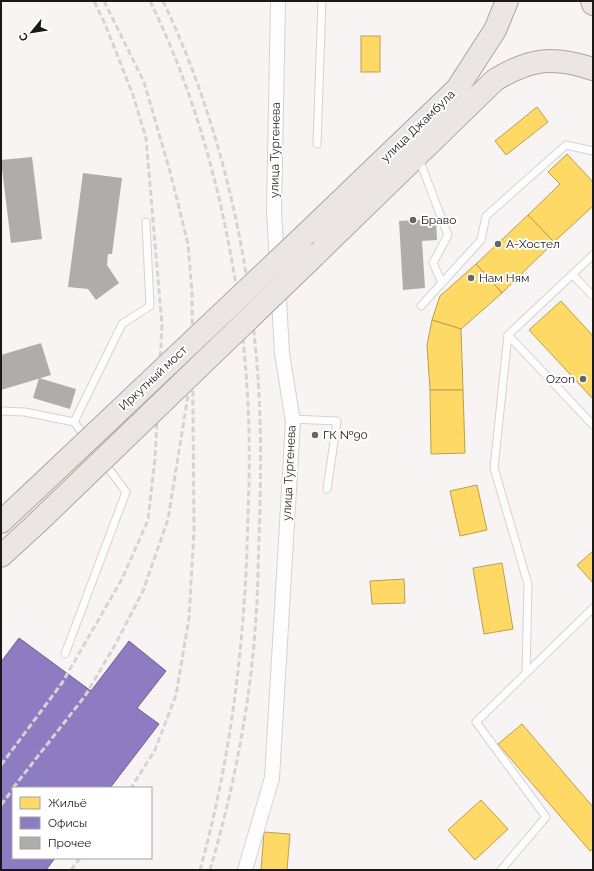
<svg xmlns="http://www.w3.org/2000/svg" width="594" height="871" font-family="Raleway,sans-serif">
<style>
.homes{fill:#ffd966;stroke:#bb9f4f}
.offices{fill:#8e7cc3;stroke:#6c5e90}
.building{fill:#afacab}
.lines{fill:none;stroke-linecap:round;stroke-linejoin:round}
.lane-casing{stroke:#d5d2d2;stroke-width:9}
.street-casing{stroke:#d5d2d2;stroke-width:16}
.primary-casing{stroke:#afa3a1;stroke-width:24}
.lane{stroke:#fefdfd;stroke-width:7}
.street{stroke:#fefdfd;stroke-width:14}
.primary{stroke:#ebe5e4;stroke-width:22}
.rail{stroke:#d4d4d4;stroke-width:3;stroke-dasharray:6 3;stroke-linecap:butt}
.primary-bridge-casing{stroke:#afa3a1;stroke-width:24;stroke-linecap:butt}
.primary-bridge{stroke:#ebe5e4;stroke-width:22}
.poi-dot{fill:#686665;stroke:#fff;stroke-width:1.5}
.labels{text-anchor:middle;stroke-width:4;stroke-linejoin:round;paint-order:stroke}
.street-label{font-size:12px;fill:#1b1918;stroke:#fff}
.poi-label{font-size:12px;fill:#1b1918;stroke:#fff;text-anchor:start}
</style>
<rect width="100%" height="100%" fill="#f8f4f4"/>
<g class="homes">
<rect x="361" y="36" width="19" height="36"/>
<path d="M 537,107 L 548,122 L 506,155 L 495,141 Z"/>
<path d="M 567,154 L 593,182 L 593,206 L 554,242 L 528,215 L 560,184 L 548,172 Z"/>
<path d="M 528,215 L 554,242 L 502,293 L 476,264 Z"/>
<path d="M 476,264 L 502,293 L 461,329 L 432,320 L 440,296 Z"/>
<path d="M 561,301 L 593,336 L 593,399 L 529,330 Z"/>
<path d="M 432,320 L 461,329 L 463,390 L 430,390 L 427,345 Z"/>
<path d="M 430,390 L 463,390 L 465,453 L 431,454 Z"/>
<path d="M 477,485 L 487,530 L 460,536 L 450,491 Z"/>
<path d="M 593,551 L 593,583 L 577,565 Z"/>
<path d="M 502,563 L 513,629 L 484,634 L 473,568 Z"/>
<path d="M 404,579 L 405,603 L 372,604 L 370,581 Z"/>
<path d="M 522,724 L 593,807 L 593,849 L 590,851 L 498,744 Z"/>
<path d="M 481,800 L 508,829 L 475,860 L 448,830 Z"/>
<path d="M 264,832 L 290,834 L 287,870 L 261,870 Z"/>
</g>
<path class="offices" d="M 19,638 L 91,691 L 129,641 L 166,671 L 137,708 L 159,724 L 110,788 L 13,788 L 13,858 L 55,858 L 46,870 L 1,870 L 1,662 Z"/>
<g class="building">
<path d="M 32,157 L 42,239 L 11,243 L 1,160 Z"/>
<path d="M 83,173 L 122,178 L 112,254 L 108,254 L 107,265 L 119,283 L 96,300 L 88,289 L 68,287 Z"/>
<path d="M 436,219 L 437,240 L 422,241 L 425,288 L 403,290 L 399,221 Z"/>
<path d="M 41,343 L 51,375 L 1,390 L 1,355 Z"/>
<path d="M 39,378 L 76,389 L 70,409 L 33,398 Z"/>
</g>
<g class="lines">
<g class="lane-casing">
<g id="lane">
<path d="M 317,144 L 322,1"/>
<path d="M 419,159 L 448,235 L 433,263 L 442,283"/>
<path d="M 593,255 L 508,335 L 593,425"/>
<path d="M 573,275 L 593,296"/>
<path d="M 421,306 L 481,240 L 486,216 L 566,145 L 593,151"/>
<path d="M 508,335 L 494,468 L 528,584 L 526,673"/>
<path d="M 1,411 L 25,412 L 74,422 L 122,324 L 150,306 L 146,222"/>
<path d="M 292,419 L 337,421 L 327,489"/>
<path d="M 65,654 L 126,492 L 74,422"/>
<path d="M 501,870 L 546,817 L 476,722 L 593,608"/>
</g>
</g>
<g class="street-casing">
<path id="street" d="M 245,870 L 272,778 L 293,422 L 282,353 L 274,211 L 278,1"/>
</g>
<g class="primary-casing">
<g id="primary">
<path d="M 592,1 L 593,4"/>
<path d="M 306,234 L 457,89 L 495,30 L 507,1"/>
<path d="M 315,255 L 495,80 C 531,58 554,56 593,69"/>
<path d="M 1,522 L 33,492"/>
<path d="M 1,556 L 36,524"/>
</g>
</g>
<use href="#lane" class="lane"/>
<use href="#street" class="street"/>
<use href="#primary" class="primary"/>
<g class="rail">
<path d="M 104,1 L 144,82 L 171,175 L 188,244 L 192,293 L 194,531 L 189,618 L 176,695 L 155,750 L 131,788"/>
<path d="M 150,1 C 213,129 246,290 249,433 C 250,471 248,510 247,549 C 243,657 229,766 200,870"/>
<path d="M 163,1 C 215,110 245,232 256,353 C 262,415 261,478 259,540 C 258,565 258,591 256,616 C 251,701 234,788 210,870"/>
<path d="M 1,765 L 62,683 L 122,579 L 148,520 L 155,458 L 162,325 L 146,138 L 133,95 L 105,24 L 94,1"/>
<path d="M 13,788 L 85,696 L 115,645 L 143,591 L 168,519 L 189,389"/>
<path d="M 1,805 L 13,789"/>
<path d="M 71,870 L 80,858"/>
</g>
<g class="primary-bridge-casing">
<g id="primary-bridge">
<path d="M 33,492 L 306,234"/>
<path d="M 36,524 L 315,255"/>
</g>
</g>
<use href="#primary-bridge" class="primary-bridge"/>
</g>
<g class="poi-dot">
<circle cx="413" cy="220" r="4"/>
<circle cx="498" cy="244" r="4"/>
<circle cx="471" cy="278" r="4"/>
<circle cx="583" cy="379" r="4"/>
<circle cx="315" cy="435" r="4"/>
</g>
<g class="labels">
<g class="street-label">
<text transform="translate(418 126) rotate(-44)" y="4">улица Джамбула</text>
<text transform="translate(275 150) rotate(-89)" y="4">улица Тургенева</text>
<text transform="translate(153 378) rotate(-43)" y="4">Иркутный мост</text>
<text transform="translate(289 473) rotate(-87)" y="4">улица Тургенева</text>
</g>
<g class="poi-label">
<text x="421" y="224">Браво</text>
<text x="506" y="248">А-Хостел</text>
<text x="479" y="282">Нам Ням</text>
<text x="575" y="383" text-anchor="end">Ozon</text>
<text x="323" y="439">ГК №90</text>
</g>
</g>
<rect width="594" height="871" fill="none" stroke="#1b1918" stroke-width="4"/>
<rect x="12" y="787" width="140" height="72" fill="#ffffff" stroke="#a4a3a3"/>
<rect x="20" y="797" width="20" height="12" fill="#ffd966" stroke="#a4a3a3"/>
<text x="48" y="807" font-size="12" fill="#1b1918">Жильё</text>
<rect x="20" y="817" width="20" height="12" fill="#8e7cc3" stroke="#a4a3a3"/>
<text x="48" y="827" font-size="12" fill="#1b1918">Офисы</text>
<rect x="20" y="837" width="20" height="12" fill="#afacab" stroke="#a4a3a3"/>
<text x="48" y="847" font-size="12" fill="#1b1918">Прочее</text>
<g transform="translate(32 32) rotate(240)" stroke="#ffffff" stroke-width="3" paint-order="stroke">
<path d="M0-3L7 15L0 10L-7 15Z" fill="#1b1918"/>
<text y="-6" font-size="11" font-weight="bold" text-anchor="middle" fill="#1b1918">С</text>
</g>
</svg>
